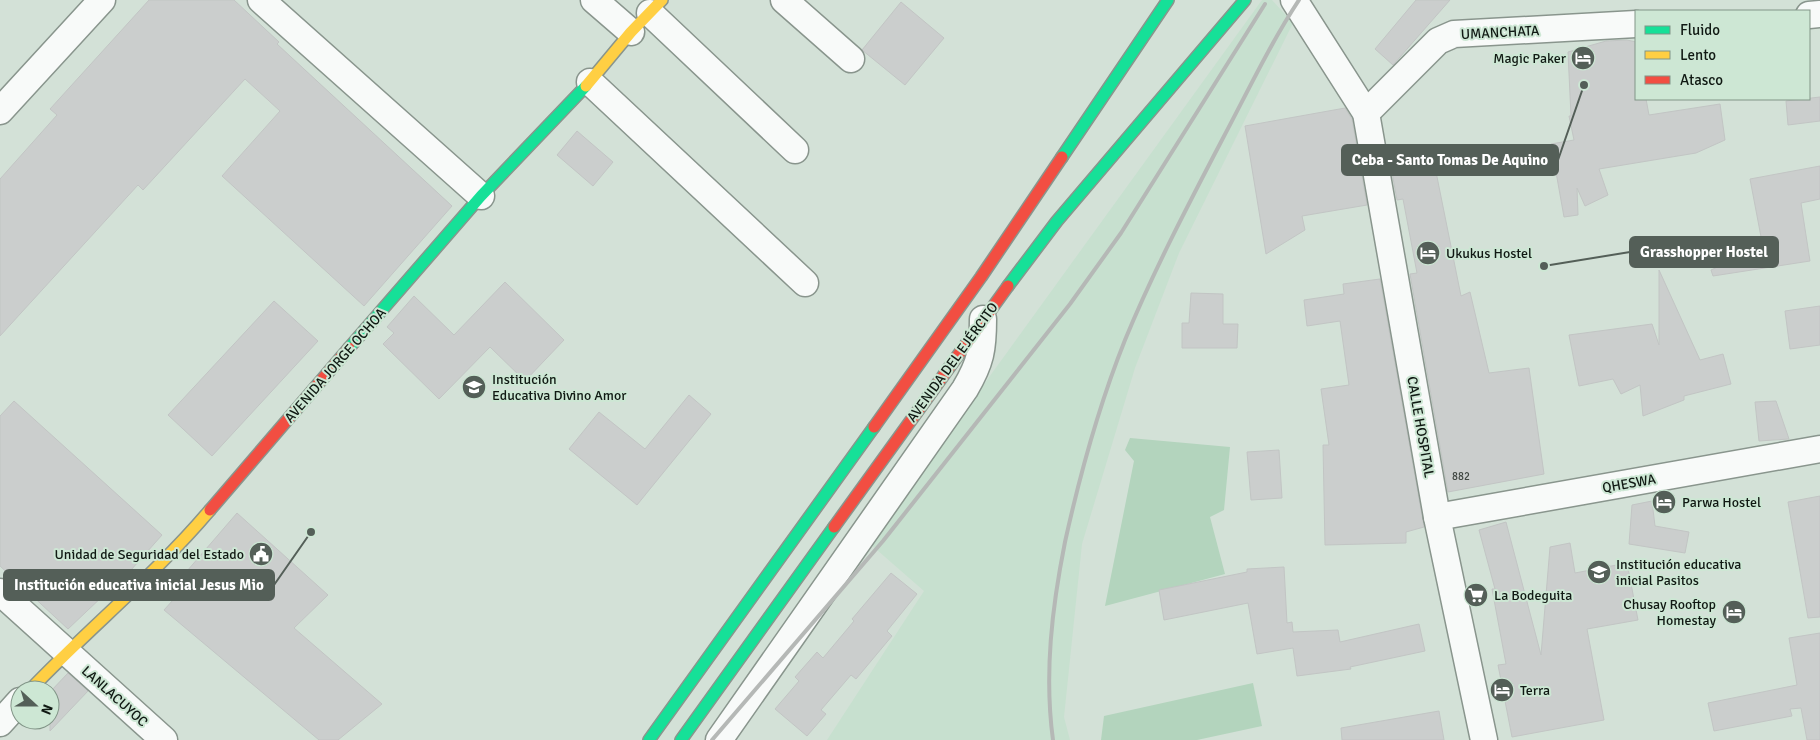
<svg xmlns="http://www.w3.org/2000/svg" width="1820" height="740" font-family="Signika,sans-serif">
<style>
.built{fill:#c7e0cf}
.green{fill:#b3d4bd}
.building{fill:#cbcecd;stroke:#c2c5c4}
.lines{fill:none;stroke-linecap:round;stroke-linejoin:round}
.street-casing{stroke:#89958d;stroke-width:29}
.fast-casing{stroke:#89958d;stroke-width:14}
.slow-casing{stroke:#89958d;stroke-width:14}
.jam-casing{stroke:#89958d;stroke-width:14}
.street{stroke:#f8faf9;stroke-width:26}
.fast{stroke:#16e098;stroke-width:11}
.slow{stroke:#ffcf43;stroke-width:11}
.jam{stroke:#f24e42;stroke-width:11}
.rail{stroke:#b5b8b6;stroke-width:4}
.labels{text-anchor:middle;stroke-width:4;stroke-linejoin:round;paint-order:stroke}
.number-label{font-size:11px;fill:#404742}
.street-label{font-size:14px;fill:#101913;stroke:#cde7d4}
.poi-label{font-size:14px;fill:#101913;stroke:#cde7d4;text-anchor:start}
.leader{fill:none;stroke:#545f58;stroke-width:2}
.callout-dot{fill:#545f58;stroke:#cde7d4;stroke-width:2}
.callout{fill:#545f58;stroke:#545f58;stroke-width:2}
.callout-label{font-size:15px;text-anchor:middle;font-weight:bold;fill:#fff}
</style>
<rect width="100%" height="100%" fill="#d3e1d7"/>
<path class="built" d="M 1262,0 L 1272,0 L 1293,23 L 1179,253 L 1135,368 L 1082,544 L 1064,717 L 1070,740 L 827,740 L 924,591 L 869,543 Z"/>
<g class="green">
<path d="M 1130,438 L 1230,447 L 1224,510 L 1210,517 L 1225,574 L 1105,606 L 1134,461 L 1125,450 Z"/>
<path d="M 1253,683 L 1262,726 L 1197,740 L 1101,740 L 1104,716 Z"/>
</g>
<g class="building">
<path d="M 149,0 L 234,0 L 279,42 L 277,44 L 452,206 L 364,306 L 222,176 L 280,111 L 245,79 L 143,190 L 138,185 L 0,336 L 0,179 L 57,115 L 50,109 Z"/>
<path d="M 1416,0 L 1450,0 L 1393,65 L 1375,49 Z"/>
<path d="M 901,2 L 944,38 L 905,85 L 862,50 Z"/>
<path d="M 1627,40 L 1636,42 L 1636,99 L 1646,99 L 1649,115 L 1720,104 L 1725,140 L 1696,153 L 1599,169 L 1608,195 L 1585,206 L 1577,188 L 1578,215 L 1564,217 L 1551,144 L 1574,140 L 1569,116 L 1571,116 L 1568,52 L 1606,41 Z"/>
<path d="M 1820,97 L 1820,121 L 1788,125 L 1786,101 Z"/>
<path d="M 1345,108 L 1352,119 L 1367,205 L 1302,216 L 1305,230 L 1266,254 L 1245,126 Z"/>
<path d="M 577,131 L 613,162 L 593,186 L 557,155 Z"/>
<path d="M 1431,147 L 1461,296 L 1470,292 L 1489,373 L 1529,368 L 1544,474 L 1448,492 L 1410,274 L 1417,273 L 1403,199 L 1397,200 L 1389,156 Z"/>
<path d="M 1820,166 L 1820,199 L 1801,203 L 1810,261 L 1713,276 L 1711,270 L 1770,242 L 1762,242 L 1750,179 Z"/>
<path d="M 1659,270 L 1700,360 L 1723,354 L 1731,384 L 1684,396 L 1684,400 L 1643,416 L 1640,385 L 1621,394 L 1613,379 L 1579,386 L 1569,335 L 1652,324 L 1659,345 Z"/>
<path d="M 1380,279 L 1424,527 L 1406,532 L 1406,543 L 1325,545 L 1323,445 L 1329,445 L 1321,389 L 1349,385 L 1340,321 L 1307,326 L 1304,300 L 1344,294 L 1343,284 Z"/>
<path d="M 505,282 L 564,340 L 525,381 L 490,347 L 439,399 L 383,344 L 394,333 L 387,327 L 414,296 L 454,335 Z"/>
<path d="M 1191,293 L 1223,294 L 1223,324 L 1238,324 L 1237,348 L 1182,348 L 1182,323 L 1189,323 Z"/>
<path d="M 274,301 L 318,341 L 212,456 L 168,415 Z"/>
<path d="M 1820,306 L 1820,345 L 1790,349 L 1785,311 Z"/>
<path d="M 689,395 L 711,414 L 637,505 L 569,449 L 599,412 L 645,449 Z"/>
<path d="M 14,401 L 162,535 L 131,570 L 130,571 L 128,569 L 105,594 L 68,629 L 0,566 L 0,416 Z"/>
<path d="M 1776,401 L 1789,439 L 1759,441 L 1755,402 Z"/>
<path d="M 1279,450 L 1282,498 L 1251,500 L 1247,452 Z"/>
<path d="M 1820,496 L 1820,617 L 1808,618 L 1788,502 Z"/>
<path d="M 1652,501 L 1655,526 L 1689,532 L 1685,553 L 1629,544 L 1632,505 Z"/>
<path d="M 237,513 L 328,595 L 294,628 L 382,704 L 338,740 L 319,740 L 164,610 L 193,578 L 187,571 Z"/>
<path d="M 1506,522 L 1541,655 L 1550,547 L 1570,543 L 1575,573 L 1627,563 L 1638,620 L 1587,629 L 1604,720 L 1512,737 L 1498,665 L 1506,664 L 1492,589 L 1495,589 L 1479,530 Z"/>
<path d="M 1284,567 L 1287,623 L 1292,622 L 1293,632 L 1338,630 L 1340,642 L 1419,624 L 1425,651 L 1350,667 L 1351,669 L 1297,676 L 1293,648 L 1257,654 L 1248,603 L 1164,620 L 1159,590 L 1247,572 L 1247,569 Z"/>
<path d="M 891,573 L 917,594 L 887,631 L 892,636 L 856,679 L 851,675 L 821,710 L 826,714 L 807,736 L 775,709 L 799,681 L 795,677 L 817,652 L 823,658 L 854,621 L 852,619 Z"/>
<path d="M 1820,633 L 1820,740 L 1807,740 L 1801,708 L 1790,709 L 1792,716 L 1714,731 L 1708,703 L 1797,685 L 1789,638 Z"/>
<path d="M 68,673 L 88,691 L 50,731 L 50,692 Z"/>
<path d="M 1439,711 L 1444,740 L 1342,740 L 1341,728 Z"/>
</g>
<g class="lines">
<g class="street-casing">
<g id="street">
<path d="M 261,0 L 481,196"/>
<path d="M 594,0 L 631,32"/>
<path d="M 784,0 L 851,59"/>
<path d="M 1294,0 L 1366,113 L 1437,517 L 1484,740"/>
<path d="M 650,13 L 795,150"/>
<path d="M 1809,15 L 1820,14"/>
<path d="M 590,82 L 805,283"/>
<path d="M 0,111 L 102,0"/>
<path d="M 1366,113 L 1438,41 L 1454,34 L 1636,24"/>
<path d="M 1437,517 L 1820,449"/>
<path d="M 0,592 L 164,740"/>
<path d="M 0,723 L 20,701"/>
<path d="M 719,740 L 965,389 C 981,362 983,349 983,319"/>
</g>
</g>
<g class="fast-casing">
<g id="fast">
<path d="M 1062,157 L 1168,0"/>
<path d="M 1008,286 L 1057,221 L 1245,0"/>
<path d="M 349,348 L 481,196 L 586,86"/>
<path d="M 649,740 L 874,427"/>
<path d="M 681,740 L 834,527"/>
</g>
</g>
<g class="slow-casing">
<g id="slow">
<path d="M 586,86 L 631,32 L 662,0"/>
<path d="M 30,690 C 88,629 155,575 210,510"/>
</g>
</g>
<g class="jam-casing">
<g id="jam">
<path d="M 874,427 L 981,277 L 1062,157"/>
<path d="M 210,510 L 349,348"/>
<path d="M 834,527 L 1008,286"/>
</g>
</g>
<use href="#street" class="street"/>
<use href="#fast" class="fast"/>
<use href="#slow" class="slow"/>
<use href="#jam" class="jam"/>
<g class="rail">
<path d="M 712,740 L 883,541 L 1070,304 L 1121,233 L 1265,4"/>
<path d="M 1053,740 C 1044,674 1052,607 1065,542 C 1080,474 1099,405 1125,340 C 1153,272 1188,205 1222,140 C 1247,93 1270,44 1299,0"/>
</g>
</g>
<defs>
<g id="hotel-disc" transform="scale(1.25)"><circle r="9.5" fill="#545f58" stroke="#cde7d4"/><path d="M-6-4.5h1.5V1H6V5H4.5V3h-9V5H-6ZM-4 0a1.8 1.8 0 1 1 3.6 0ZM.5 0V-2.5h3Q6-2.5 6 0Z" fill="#fff"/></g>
<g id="school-disc" transform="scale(1.25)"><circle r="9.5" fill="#545f58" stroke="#cde7d4"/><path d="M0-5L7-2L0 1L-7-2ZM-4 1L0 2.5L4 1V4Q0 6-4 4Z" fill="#fff"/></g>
<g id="civic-disc" transform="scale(1.25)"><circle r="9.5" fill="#545f58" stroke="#cde7d4"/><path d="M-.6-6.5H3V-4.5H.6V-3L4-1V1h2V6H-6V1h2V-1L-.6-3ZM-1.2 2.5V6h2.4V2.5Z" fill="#fff"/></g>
<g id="supermarket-disc" transform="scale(1.25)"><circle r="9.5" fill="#545f58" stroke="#cde7d4"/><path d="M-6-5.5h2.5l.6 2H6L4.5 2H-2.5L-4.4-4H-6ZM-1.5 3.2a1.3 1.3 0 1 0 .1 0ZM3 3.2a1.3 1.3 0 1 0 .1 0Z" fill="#fff"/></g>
</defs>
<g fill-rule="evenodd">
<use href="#hotel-disc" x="1583" y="58"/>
<use href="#hotel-disc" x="1428" y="253"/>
<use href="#school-disc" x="474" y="387"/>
<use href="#hotel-disc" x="1664" y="502"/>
<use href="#civic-disc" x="261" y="554"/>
<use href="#school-disc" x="1599" y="572"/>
<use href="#supermarket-disc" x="1476" y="595"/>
<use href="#hotel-disc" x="1734" y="612"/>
<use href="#hotel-disc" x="1502" y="690"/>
</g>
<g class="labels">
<g class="number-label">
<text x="1461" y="480">882</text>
</g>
<g class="street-label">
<text transform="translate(1500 32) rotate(-3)" y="5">UMANCHATA</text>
<text transform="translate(952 362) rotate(-54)" y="5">AVENIDA DEL EJÉRCITO</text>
<text transform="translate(335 365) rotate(-49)" y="5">AVENIDA JORGE OCHOA</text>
<text transform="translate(1421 427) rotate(80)" y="5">CALLE HOSPITAL</text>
<text transform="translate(1629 483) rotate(-10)" y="5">QHESWA</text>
<text transform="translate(115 696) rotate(42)" y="5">LANLACUYOC</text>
</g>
<g class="poi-label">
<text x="1566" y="63" text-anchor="end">Magic Paker</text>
<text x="1446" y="258">Ukukus Hostel</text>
<text x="492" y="384">Institución<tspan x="492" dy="16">Educativa Divino Amor</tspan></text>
<text x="1682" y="507">Parwa Hostel</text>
<text x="244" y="559" text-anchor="end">Unidad de Seguridad del Estado</text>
<text x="1616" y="569">Institución educativa<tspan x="1616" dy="16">inicial Pasitos</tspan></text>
<text x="1494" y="600">La Bodeguita</text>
<text x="1716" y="609" text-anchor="end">Chusay Rooftop<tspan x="1716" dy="16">Homestay</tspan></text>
<text x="1520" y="695">Terra</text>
</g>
</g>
<path class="leader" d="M1584 85L1558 160M1544 266L1630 252M311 532L274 585"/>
<g class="callout-dot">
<circle cx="1584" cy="85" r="5"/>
<circle cx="1544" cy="266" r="5"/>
<circle cx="311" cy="532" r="5"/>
</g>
<g class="callout">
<rect x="1342" y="145" width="216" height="30" rx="5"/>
<rect x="1630" y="237" width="148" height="30" rx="5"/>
<rect x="4" y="570" width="270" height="30" rx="5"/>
</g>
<g class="callout-label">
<text x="1450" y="165">Ceba - Santo Tomas De Aquino</text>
<text x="1704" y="257">Grasshopper Hostel</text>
<text x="139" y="590">Institución educativa inicial Jesus Mio</text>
</g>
<rect x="1635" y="10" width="175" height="90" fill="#cde7d4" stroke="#819587"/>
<rect x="1645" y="26" width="25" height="8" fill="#16e098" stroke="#819587"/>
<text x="1680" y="35" font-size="15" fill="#101913">Fluido</text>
<rect x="1645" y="51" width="25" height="8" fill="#ffcf43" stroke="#819587"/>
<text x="1680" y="60" font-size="15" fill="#101913">Lento</text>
<rect x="1645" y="76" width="25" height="8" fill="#f24e42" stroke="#819587"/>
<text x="1680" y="85" font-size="15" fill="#101913">Atasco</text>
<g transform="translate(35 705) rotate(111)"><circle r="24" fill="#cde7d4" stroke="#819587"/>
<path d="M0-4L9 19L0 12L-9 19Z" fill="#545f58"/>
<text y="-8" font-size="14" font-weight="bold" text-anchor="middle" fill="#101913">N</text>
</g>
</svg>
